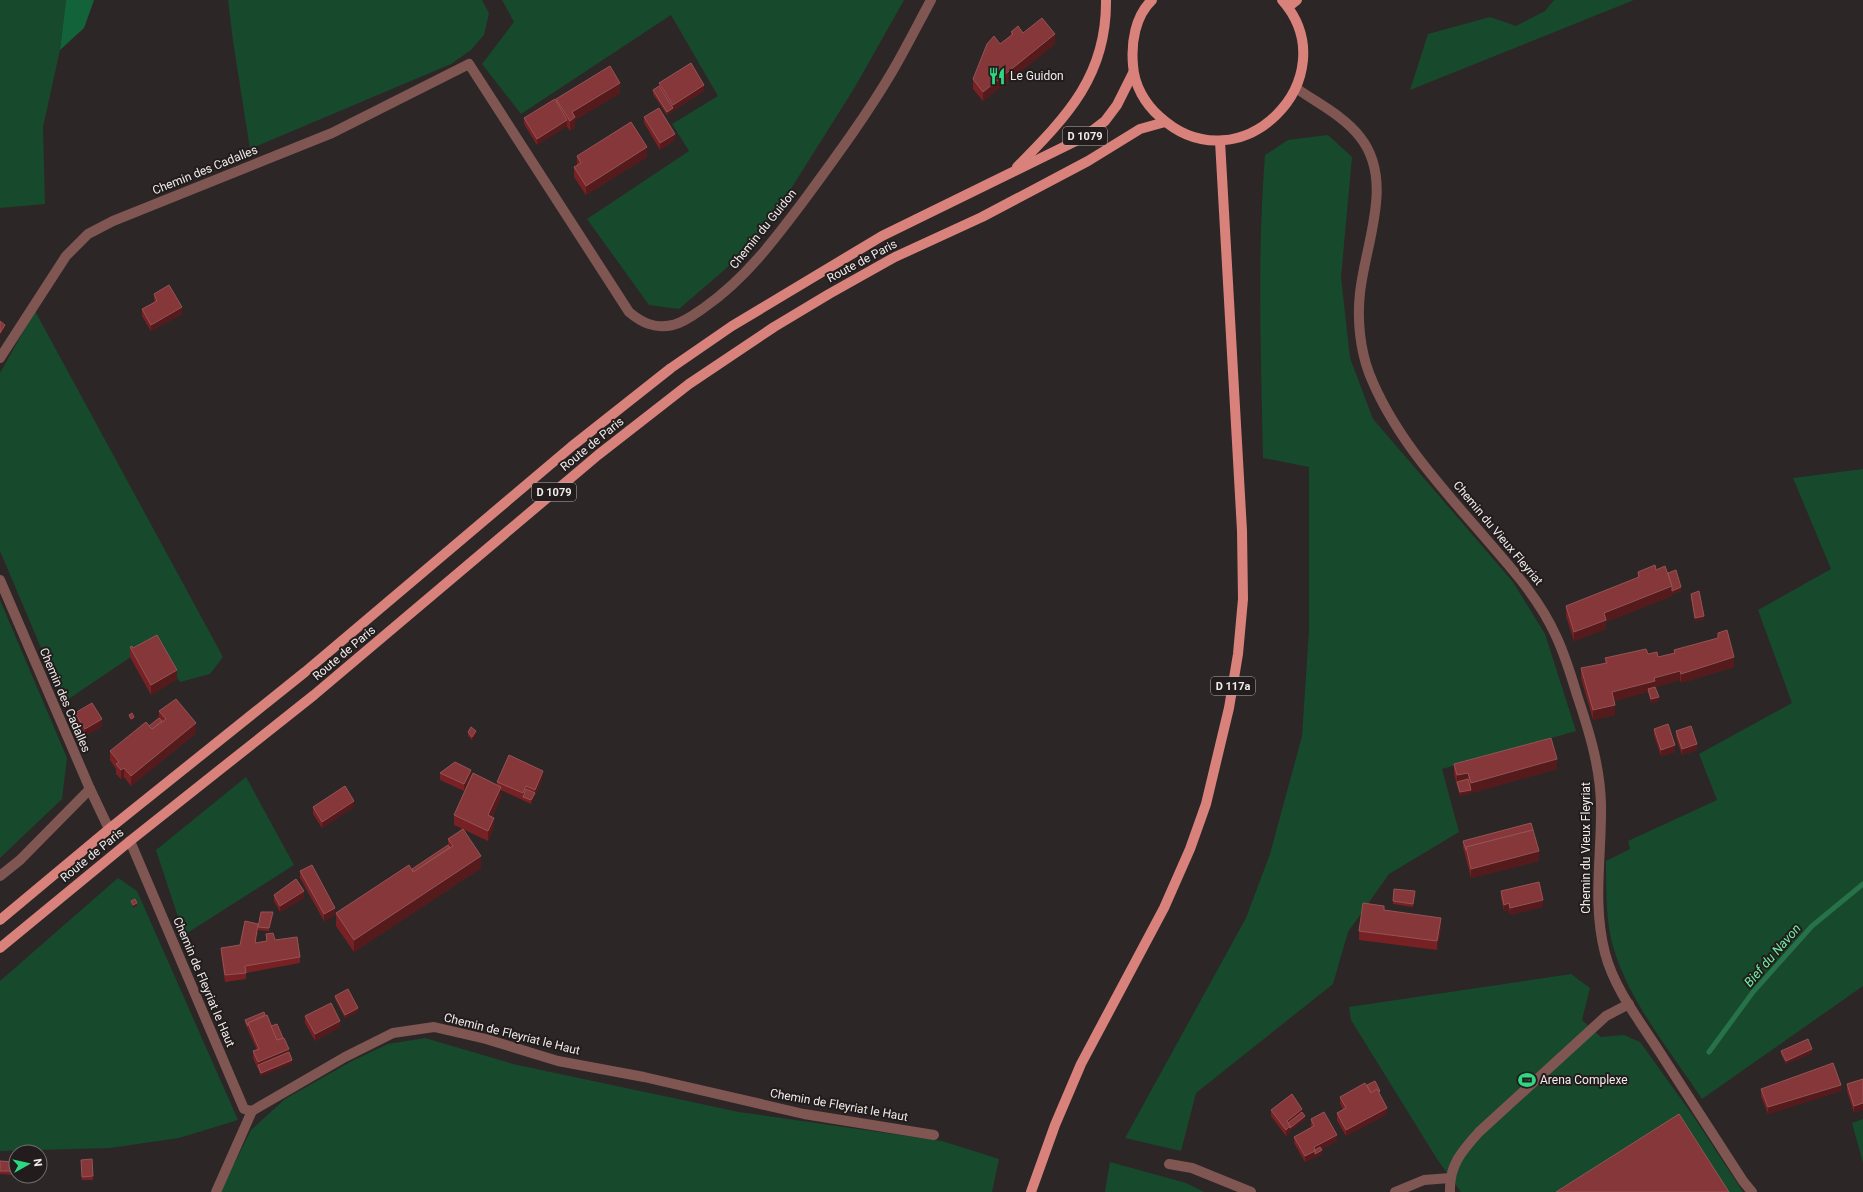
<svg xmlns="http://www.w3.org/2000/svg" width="1863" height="1192" font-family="Roboto,sans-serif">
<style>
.green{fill:#17492d}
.forest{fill:#12633a}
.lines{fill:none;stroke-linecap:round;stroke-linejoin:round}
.stream{stroke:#277248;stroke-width:5}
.minor{stroke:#805652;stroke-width:10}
.primary{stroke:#d8827b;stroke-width:10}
.wall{fill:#782124}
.shaded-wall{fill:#541a1c}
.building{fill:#853739;stroke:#965355}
.labels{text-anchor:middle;stroke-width:4;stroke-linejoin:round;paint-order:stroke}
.shield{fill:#221d1c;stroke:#b2aead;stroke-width:1}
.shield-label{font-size:11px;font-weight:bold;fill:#f0eceb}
.poi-label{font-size:12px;fill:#f0eceb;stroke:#221d1c;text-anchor:start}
.street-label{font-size:12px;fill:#f0eceb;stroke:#221d1c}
.water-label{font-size:13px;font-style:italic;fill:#6deda2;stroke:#221d1c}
</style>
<rect width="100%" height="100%" fill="#2c2626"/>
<g class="green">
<path d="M 0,0 L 66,0 L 60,50 L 43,127 L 45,204 L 0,208 Z"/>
<path d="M 228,0 L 482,0 L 489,13 L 484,35 L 471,50 L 451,64 L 250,149 L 233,41 Z"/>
<path d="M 502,0 L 904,0 L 855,87 L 758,241 L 679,309 L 649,305 L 587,219 L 689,151 L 672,124 L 718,96 L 671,15 L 521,114 L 482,64 L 514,22 Z"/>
<path d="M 1554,0 L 1634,0 L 1410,90 L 1428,34 L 1490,17 L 1516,26 L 1545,11 Z"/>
<path d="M 1328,135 L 1352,157 L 1341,277 L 1350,358 L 1373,419 L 1513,582 L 1545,634 L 1576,731 L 1442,769 L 1459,832 L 1389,874 L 1348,932 L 1333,984 L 1196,1093 L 1181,1151 L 1125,1138 L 1246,918 L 1270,854 L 1302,736 L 1309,631 L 1309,467 L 1263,458 C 1261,357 1257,256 1265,155 L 1288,140 Z"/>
<path d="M 35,311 L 223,657 L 210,674 L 180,682 L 153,642 L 64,702 L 0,551 L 0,373 Z"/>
<path d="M 1863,469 L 1863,986 L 1702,1099 C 1669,1049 1622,993 1610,934 C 1606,910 1606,886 1606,861 L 1630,849 L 1628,841 L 1717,800 L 1699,754 L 1792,703 L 1758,610 L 1831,569 L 1793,478 Z"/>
<path d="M 0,600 L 67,758 L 62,799 L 0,858 Z"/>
<path d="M 246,777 L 294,865 L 184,935 L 156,850 Z"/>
<path d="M 118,878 L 137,891 L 238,1120 L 179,1138 L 110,1148 L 0,1151 L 0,981 Z"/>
<path d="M 1571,974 L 1590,988 L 1582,1020 L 1601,1037 L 1624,1035 L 1640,1042 L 1694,1117 L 1743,1192 L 1461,1192 L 1437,1159 L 1351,1020 L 1349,1007 Z"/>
<path d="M 425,1038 L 513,1064 L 739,1112 L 942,1141 L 999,1159 L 992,1192 L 220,1192 L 251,1130 L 285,1099 L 352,1061 L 388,1044 Z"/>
<path d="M 1863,1119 L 1863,1163 L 1852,1123 Z"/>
<path d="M 1110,1162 L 1186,1183 L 1204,1192 L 1105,1192 Z"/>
</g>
<path class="forest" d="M 66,0 L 94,0 L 84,28 L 60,50 Z"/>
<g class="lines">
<path class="stream" d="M 1709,1052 L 1753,992 L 1812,926 L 1863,884"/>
<g class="minor">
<path d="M 1296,88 C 1317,103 1344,116 1360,137 C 1395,181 1365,244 1360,293 C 1357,319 1360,349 1369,373 C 1394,437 1443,489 1487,540 C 1513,570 1540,600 1556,636 C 1565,655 1571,675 1577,695 C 1589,731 1600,766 1601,804 C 1602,854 1592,903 1605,953 C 1614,988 1639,1020 1659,1051 C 1687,1094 1715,1138 1743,1181 L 1752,1192"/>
<path d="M 0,358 L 66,256 L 88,234 L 113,221 L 332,133 L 469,64 L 629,312 C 642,323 655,329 673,325 C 685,322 695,314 705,307 C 746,278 775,239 805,199 C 835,158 866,116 892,72 C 906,48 918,24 931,0"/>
<path d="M 0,580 L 90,789 L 109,829"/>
<path d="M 130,841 L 244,1109 L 252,1111 L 345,1057 L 393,1033 L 434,1027 L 486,1039 L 558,1061 L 644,1077 L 804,1114 L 934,1135"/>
<path d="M 0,876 L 20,860 L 90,789"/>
<path d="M 1169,1164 L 1192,1168 L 1251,1192"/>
<path d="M 216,1192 L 252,1111"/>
<path d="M 1395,1192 L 1424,1180 L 1450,1178"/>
<path d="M 1450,1192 C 1449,1165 1462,1151 1479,1132 L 1606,1016 L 1629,1004"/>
</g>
<g class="primary">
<path d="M 1152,0 C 1135,16 1131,43 1133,65 C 1134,85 1145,104 1160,117 C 1240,190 1350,77 1282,0"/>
<path d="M 1288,7 L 1297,0"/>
<path d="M 1017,167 C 1067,116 1107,76 1106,0"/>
<path d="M 0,920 L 109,829 L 305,672 L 571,447 L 671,368 L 732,326 L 882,236 L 1084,137 L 1105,121 L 1117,105 L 1133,73"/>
<path d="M 0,948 L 130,841 L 314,695 L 598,455 L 689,384 L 774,327 L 829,294 L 895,257 L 982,217 L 1088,161 L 1140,129 L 1165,122"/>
<path d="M 1031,1192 L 1055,1125 L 1081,1064 L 1164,908 L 1190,849 L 1206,804 L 1229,708 L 1238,654 L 1243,599 L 1242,531 L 1220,141"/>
</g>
</g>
<g class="wall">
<path d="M 1011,32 L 1023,33 L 1055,44 L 983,101 L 973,89 L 973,79 L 1000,44 L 1011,35 Z"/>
<path d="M 659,83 L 704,91 L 667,115 L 653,94 L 653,90 L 659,86 Z"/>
<path d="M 620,93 L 575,120 L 575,127 L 570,131 L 567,126 L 537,145 L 524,124 L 524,118 L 556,102 L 556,99 Z"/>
<path d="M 644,117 L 675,140 L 660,150 L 644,123 Z"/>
<path d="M 577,156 L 647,157 L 586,195 L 574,177 L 574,167 L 577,166 Z"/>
<path d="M 154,294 L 182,314 L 151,331 L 142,316 L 142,309 L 155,302 L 154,301 Z"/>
<path d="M 1656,570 L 1668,573 L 1681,591 L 1672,594 L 1672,596 L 1606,622 L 1606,629 L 1574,641 L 1566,616 L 1566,606 L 1638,578 L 1638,572 Z"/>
<path d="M 1691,594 L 1704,619 L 1695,621 L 1691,597 Z"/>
<path d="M 130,647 L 133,648 L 177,679 L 151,695 L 130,657 Z"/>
<path d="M 1674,650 L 1734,667 L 1681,683 L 1680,680 L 1655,687 L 1659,701 L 1651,703 L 1648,692 L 1614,701 L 1615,715 L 1593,720 L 1581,678 L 1581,668 L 1605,664 L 1605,658 L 1648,654 L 1658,657 L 1674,653 Z"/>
<path d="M 159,711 L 196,733 L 131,786 L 124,777 L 121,779 L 116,774 L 116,769 L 110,760 L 110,751 L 149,726 L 159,718 Z"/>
<path d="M 75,713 L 102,726 L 85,736 L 75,719 Z"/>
<path d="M 1654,729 L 1675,752 L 1661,756 L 1654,735 Z"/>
<path d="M 1676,731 L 1697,750 L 1682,755 L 1676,737 Z"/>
<path d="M 468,732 L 476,734 L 472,740 L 468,736 Z"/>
<path d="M 1454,764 L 1557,769 L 1460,796 L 1454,774 Z"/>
<path d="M 440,773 L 471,776 L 464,791 L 440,780 Z"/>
<path d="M 543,777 L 531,804 L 501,790 L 501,797 L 492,817 L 494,827 L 488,841 L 454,825 L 454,815 L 497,785 L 497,782 Z"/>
<path d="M 313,807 L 354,807 L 322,828 L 313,814 Z"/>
<path d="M 448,839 L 481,868 L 354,952 L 336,926 L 336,913 L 412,869 L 448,845 Z"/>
<path d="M 1463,841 L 1539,861 L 1471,878 L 1463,847 Z"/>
<path d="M 300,871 L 335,915 L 324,921 L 300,878 Z"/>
<path d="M 1501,891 L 1543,907 L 1510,915 L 1509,910 L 1504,911 L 1501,898 Z"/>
<path d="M 1415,894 L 1413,907 L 1393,904 L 1393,901 Z"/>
<path d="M 274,895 L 304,898 L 280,912 L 274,901 Z"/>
<path d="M 1384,910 L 1441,928 L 1437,950 L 1359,940 L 1359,931 Z"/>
<path d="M 273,915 L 269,931 L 258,930 L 256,943 L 266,941 L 266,934 L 300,957 L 300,963 L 246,973 L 246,979 L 225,982 L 221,954 L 221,948 L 240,945 L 258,927 Z"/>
<path d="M 335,996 L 358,1012 L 345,1018 L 335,999 Z"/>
<path d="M 305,1016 L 340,1027 L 315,1041 L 305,1023 Z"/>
<path d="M 245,1020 L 271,1026 L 289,1052 L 292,1063 L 261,1076 L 253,1058 L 253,1051 L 257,1050 L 245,1023 Z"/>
<path d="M 1781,1051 L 1812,1053 L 1786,1064 L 1781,1054 Z"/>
<path d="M 1863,1079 L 1854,1113 L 1847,1091 L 1847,1084 Z"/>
<path d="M 1367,1085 L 1380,1094 L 1387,1114 L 1346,1136 L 1337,1120 L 1337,1113 L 1343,1110 L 1340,1103 L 1340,1097 Z"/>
<path d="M 1761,1089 L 1841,1091 L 1768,1114 L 1761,1096 Z"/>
<path d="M 1271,1110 L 1302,1112 L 1305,1119 L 1290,1131 L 1290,1132 L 1286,1136 L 1271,1116 Z"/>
<path d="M 1311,1119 L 1337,1141 L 1322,1149 L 1322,1154 L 1305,1162 L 1294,1143 L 1294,1137 L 1311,1127 Z"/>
<path d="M 92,1159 L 93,1180 L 82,1180 L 81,1160 Z"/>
<path d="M 0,1161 L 14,1162 L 14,1175 L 0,1174 Z"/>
</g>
<g class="shaded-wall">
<path d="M 1055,34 L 1055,44 L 983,101 L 983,92 Z"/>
<path d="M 620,83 L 620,93 L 575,120 L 575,127 L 570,131 L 570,121 L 572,112 Z"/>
<path d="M 704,85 L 704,91 L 667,115 L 667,112 L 673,108 L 673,105 Z"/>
<path d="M 567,120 L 567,126 L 537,145 L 537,139 Z"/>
<path d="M 675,134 L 675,140 L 660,150 L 660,143 Z"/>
<path d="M 647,147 L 647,157 L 586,195 L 586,186 Z"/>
<path d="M 182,307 L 182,314 L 151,331 L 151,325 Z"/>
<path d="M 5,325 L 5,328 L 0,336 L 0,333 Z"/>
<path d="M 1672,586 L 1681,587 L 1681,591 L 1672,594 L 1672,596 L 1606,622 L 1606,629 L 1574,641 L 1574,632 L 1604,613 Z"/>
<path d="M 1704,616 L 1704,619 L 1695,621 L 1695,618 Z"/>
<path d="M 1734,657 L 1734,667 L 1681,683 L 1681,674 Z"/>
<path d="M 177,670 L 177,679 L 151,695 L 151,685 Z"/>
<path d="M 1680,671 L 1680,680 L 1648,689 L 1648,692 L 1612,702 L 1612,692 L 1654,678 Z"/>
<path d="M 1659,697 L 1659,701 L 1651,703 L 1651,699 Z"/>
<path d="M 1615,705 L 1615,715 L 1593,720 L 1593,710 Z"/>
<path d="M 134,717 L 134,720 L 131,722 L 131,719 Z"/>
<path d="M 102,719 L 102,726 L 85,736 L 85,729 Z"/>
<path d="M 196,723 L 196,733 L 131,786 L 131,776 Z"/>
<path d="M 476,731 L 476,734 L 472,740 L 472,737 Z"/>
<path d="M 1697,744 L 1697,750 L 1682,755 L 1682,749 Z"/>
<path d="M 1675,745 L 1675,752 L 1661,756 L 1661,750 Z"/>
<path d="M 1557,759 L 1557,769 L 1460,796 L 1460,792 L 1471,790 L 1471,783 Z"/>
<path d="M 124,768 L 124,777 L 121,779 L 121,770 Z"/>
<path d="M 471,770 L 471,776 L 464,791 L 464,784 Z"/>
<path d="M 543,771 L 543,777 L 531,804 L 531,800 L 535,793 L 535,790 Z"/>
<path d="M 1468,773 L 1468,783 L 1457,782 L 1457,785 L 1457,775 Z"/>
<path d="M 526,786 L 526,793 L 523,797 L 523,793 Z"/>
<path d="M 501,787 L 501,797 L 488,824 L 488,815 Z"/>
<path d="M 354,801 L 354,807 L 322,828 L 322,822 Z"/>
<path d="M 494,818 L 494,827 L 488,841 L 488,831 Z"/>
<path d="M 1539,851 L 1539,861 L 1471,878 L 1471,869 Z"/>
<path d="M 481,856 L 481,868 L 354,952 L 354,940 Z"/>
<path d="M 304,891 L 304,898 L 280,912 L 280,906 Z"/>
<path d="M 1543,900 L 1543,907 L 1510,915 L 1510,908 Z"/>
<path d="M 137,903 L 137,906 L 133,908 L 133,905 Z"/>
<path d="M 1509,903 L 1509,910 L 1504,911 L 1504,905 Z"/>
<path d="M 335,908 L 335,915 L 324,921 L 324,914 Z"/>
<path d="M 273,912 L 273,915 L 269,931 L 269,928 Z"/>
<path d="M 1441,918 L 1441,928 L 1437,950 L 1437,941 Z"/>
<path d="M 258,924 L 258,930 L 255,950 L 255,943 Z"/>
<path d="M 358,1008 L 358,1012 L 345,1018 L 345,1015 Z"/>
<path d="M 340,1021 L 340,1027 L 315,1041 L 315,1034 Z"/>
<path d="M 289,1049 L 289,1055 L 258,1065 L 258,1062 Z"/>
<path d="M 1812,1049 L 1812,1053 L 1786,1064 L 1786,1061 Z"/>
<path d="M 292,1060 L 292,1063 L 261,1076 L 261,1073 Z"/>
<path d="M 1841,1085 L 1841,1091 L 1768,1114 L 1768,1107 Z"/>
<path d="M 1863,1103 L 1863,1110 L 1854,1113 L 1854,1106 Z"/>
<path d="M 1387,1108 L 1387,1114 L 1346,1136 L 1346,1130 Z"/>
<path d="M 1302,1109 L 1302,1116 L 1288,1126 L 1287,1121 Z"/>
<path d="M 1305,1116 L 1305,1119 L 1290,1131 L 1290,1132 L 1286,1136 L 1286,1130 Z"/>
<path d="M 1337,1135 L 1337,1141 L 1315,1153 L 1322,1150 L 1322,1154 L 1305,1162 L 1305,1156 L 1314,1147 Z"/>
</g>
<g class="building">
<path d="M 1042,18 L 1055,34 L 983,92 L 973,79 L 987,44 L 994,36 L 1000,44 L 1013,34 L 1011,32 L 1018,26 L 1023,33 Z"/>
<path d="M 691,63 L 704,85 L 673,105 L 659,83 Z"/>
<path d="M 610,66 L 620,83 L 572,112 L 575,117 L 570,121 L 556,99 Z"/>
<path d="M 659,86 L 673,108 L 667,112 L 653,90 Z"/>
<path d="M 555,99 L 567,120 L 537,139 L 524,118 Z"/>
<path d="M 659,108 L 675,134 L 660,143 L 644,117 Z"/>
<path d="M 631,122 L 647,147 L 586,186 L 574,167 L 581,163 L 577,156 Z"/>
<path d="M 169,285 L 182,307 L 151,325 L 142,309 L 157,301 L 154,294 Z"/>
<path d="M 0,321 L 5,325 L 0,333 Z"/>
<path d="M 1655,565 L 1656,570 L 1665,566 L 1672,586 L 1604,613 L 1606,620 L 1574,632 L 1566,606 L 1639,577 L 1638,572 Z"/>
<path d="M 1676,570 L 1681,587 L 1672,591 L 1672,586 L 1668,573 Z"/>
<path d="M 1699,591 L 1704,616 L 1695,618 L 1691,594 Z"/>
<path d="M 1727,630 L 1734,657 L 1681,674 L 1680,671 L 1654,678 L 1655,681 L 1612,692 L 1615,705 L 1593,710 L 1581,668 L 1607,663 L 1605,658 L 1646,649 L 1648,654 L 1657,652 L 1658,657 L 1675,653 L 1674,650 L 1718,638 L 1718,633 Z"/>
<path d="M 157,635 L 177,670 L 151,685 L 130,647 L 132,646 L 133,648 Z"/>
<path d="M 1655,687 L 1659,697 L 1651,699 L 1648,689 Z"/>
<path d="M 176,699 L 196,723 L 131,776 L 124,768 L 121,770 L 116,764 L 119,762 L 110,751 L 146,722 L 152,729 L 166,719 L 159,711 Z"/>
<path d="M 92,703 L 102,719 L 85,729 L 75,713 Z"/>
<path d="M 132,713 L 134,717 L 131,719 L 129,715 Z"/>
<path d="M 159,718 L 162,721 L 152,729 L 149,726 Z"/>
<path d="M 1668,724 L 1675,745 L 1661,750 L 1654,729 Z"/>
<path d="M 1691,726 L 1697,744 L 1682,749 L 1676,731 Z"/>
<path d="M 471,727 L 476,731 L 472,737 L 468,732 Z"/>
<path d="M 1551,738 L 1557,759 L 1471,783 L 1468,773 L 1457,775 L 1454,764 Z"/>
<path d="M 509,755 L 543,771 L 535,790 L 526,786 L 523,793 L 497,782 Z"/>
<path d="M 455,762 L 471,770 L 464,784 L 440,773 Z"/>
<path d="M 473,773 L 501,787 L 488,815 L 494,818 L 488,831 L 454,815 Z"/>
<path d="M 1468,779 L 1471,790 L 1460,792 L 1457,782 Z"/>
<path d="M 345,786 L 354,801 L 322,822 L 313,807 Z"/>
<path d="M 526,789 L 535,793 L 531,800 L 523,797 Z"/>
<path d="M 1531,823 L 1533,830 L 1466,847 L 1466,850 L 1463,841 Z"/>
<path d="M 463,829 L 481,856 L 354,940 L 336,913 L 409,865 L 413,872 L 453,846 L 448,839 Z"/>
<path d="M 1533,830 L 1539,851 L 1471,869 L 1466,847 Z"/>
<path d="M 448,845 L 450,847 L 413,872 L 412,869 Z"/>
<path d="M 312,865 L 335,908 L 324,914 L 300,871 Z"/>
<path d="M 296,879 L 304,891 L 280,906 L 274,895 Z"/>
<path d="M 1539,882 L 1543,900 L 1510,908 L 1509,903 L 1504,905 L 1501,891 Z"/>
<path d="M 1394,889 L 1415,891 L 1413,904 L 1393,901 Z"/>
<path d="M 135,899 L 137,903 L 133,905 L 131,901 Z"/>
<path d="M 1363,903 L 1384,906 L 1384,910 L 1441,918 L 1437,941 L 1359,931 Z"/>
<path d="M 261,912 L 273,912 L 269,928 L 258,927 Z"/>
<path d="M 245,921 L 258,924 L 255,943 L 267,941 L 266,934 L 273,933 L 275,940 L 297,937 L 300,957 L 245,966 L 246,973 L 225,975 L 221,948 L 240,945 Z"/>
<path d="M 348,989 L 358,1008 L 345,1015 L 335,996 Z"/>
<path d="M 331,1003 L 340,1021 L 315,1034 L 305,1016 Z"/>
<path d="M 264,1012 L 265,1015 L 248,1023 L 248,1026 L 245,1020 Z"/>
<path d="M 267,1015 L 277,1040 L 284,1038 L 289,1049 L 258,1062 L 253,1051 L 259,1049 L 248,1023 Z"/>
<path d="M 277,1024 L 283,1038 L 277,1040 L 271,1026 Z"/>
<path d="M 1808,1039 L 1812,1049 L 1786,1061 L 1781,1051 Z"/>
<path d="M 289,1052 L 292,1060 L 261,1073 L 258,1065 Z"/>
<path d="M 1833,1063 L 1841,1085 L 1768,1107 L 1761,1089 Z"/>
<path d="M 1863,1079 L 1863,1103 L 1854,1106 L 1847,1084 Z"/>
<path d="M 1375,1081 L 1380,1091 L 1379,1092 L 1377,1089 L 1371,1093 L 1367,1085 Z"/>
<path d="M 1365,1083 L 1371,1093 L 1377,1089 L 1387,1108 L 1346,1130 L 1337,1113 L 1346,1108 L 1340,1097 Z"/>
<path d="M 1292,1094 L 1302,1109 L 1287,1121 L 1290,1126 L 1286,1130 L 1271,1110 Z"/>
<path d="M 1302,1112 L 1305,1116 L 1290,1128 L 1290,1126 L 1288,1123 Z"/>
<path d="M 1324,1112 L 1337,1135 L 1314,1147 L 1315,1151 L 1305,1156 L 1294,1137 L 1314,1126 L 1311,1119 Z"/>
<path d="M 1679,1114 L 1729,1192 L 1556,1192 Z"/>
<path d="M 1320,1147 L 1322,1150 L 1315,1154 L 1315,1150 Z"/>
<path d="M 92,1159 L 93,1176 L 82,1177 L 81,1160 Z"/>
<path d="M 0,1161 L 14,1162 L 14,1171 L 0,1171 Z"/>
</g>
<defs>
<g id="restaurant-bare" transform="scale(1.38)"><path d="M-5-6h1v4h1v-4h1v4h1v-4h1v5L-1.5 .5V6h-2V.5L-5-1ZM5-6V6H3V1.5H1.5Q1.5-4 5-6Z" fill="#2ed883" stroke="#221d1c" stroke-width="2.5" paint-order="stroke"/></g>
<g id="stadium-bare" transform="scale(1.38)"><path d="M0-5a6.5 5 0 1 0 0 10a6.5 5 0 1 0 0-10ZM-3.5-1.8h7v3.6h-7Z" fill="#2ed883" stroke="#221d1c" stroke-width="2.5" paint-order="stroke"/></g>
</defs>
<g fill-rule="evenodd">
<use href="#restaurant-bare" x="997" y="76"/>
<use href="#stadium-bare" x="1527" y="1080"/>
</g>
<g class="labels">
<g class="shield">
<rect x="1063" y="127" width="44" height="18" rx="3"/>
<rect x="532" y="483" width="44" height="18" rx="3"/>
<rect x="1211" y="677" width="44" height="18" rx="3"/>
</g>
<g class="shield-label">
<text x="1085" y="140">D 1079</text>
<text x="554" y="496">D 1079</text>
<text x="1233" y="690">D 117a</text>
</g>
<g class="poi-label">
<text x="1010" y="80">Le Guidon</text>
<text x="1540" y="1084">Arena Complexe</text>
</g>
<g class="street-label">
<text transform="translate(205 170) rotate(-22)" y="4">Chemin des Cadalles</text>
<text transform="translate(763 229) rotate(-51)" y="4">Chemin du Guidon</text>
<text transform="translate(862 261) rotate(-28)" y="4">Route de Paris</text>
<text transform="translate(592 444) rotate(-39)" y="4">Route de Paris</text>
<text transform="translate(1498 533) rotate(50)" y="4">Chemin du Vieux Fleyriat</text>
<text transform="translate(344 653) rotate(-40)" y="4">Route de Paris</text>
<text transform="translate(65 700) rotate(67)" y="4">Chemin des Cadalles</text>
<text transform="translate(1586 848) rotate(-90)" y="4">Chemin du Vieux Fleyriat</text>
<text transform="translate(92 855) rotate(-39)" y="4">Route de Paris</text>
<text transform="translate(204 982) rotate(67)" y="4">Chemin de Fleyriat le Haut</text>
<text transform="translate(512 1034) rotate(14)" y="4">Chemin de Fleyriat le Haut</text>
<text transform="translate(839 1105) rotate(10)" y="4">Chemin de Fleyriat le Haut</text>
</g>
<g class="water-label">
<text transform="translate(1772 955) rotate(-49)" y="5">Bief du Navon</text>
</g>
</g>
<g transform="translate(28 1164) rotate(82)"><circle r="19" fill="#221d1c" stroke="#74706f"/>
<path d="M0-3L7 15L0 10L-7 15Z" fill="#2ed883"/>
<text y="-6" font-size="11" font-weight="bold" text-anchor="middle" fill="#f0eceb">N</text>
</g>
</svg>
